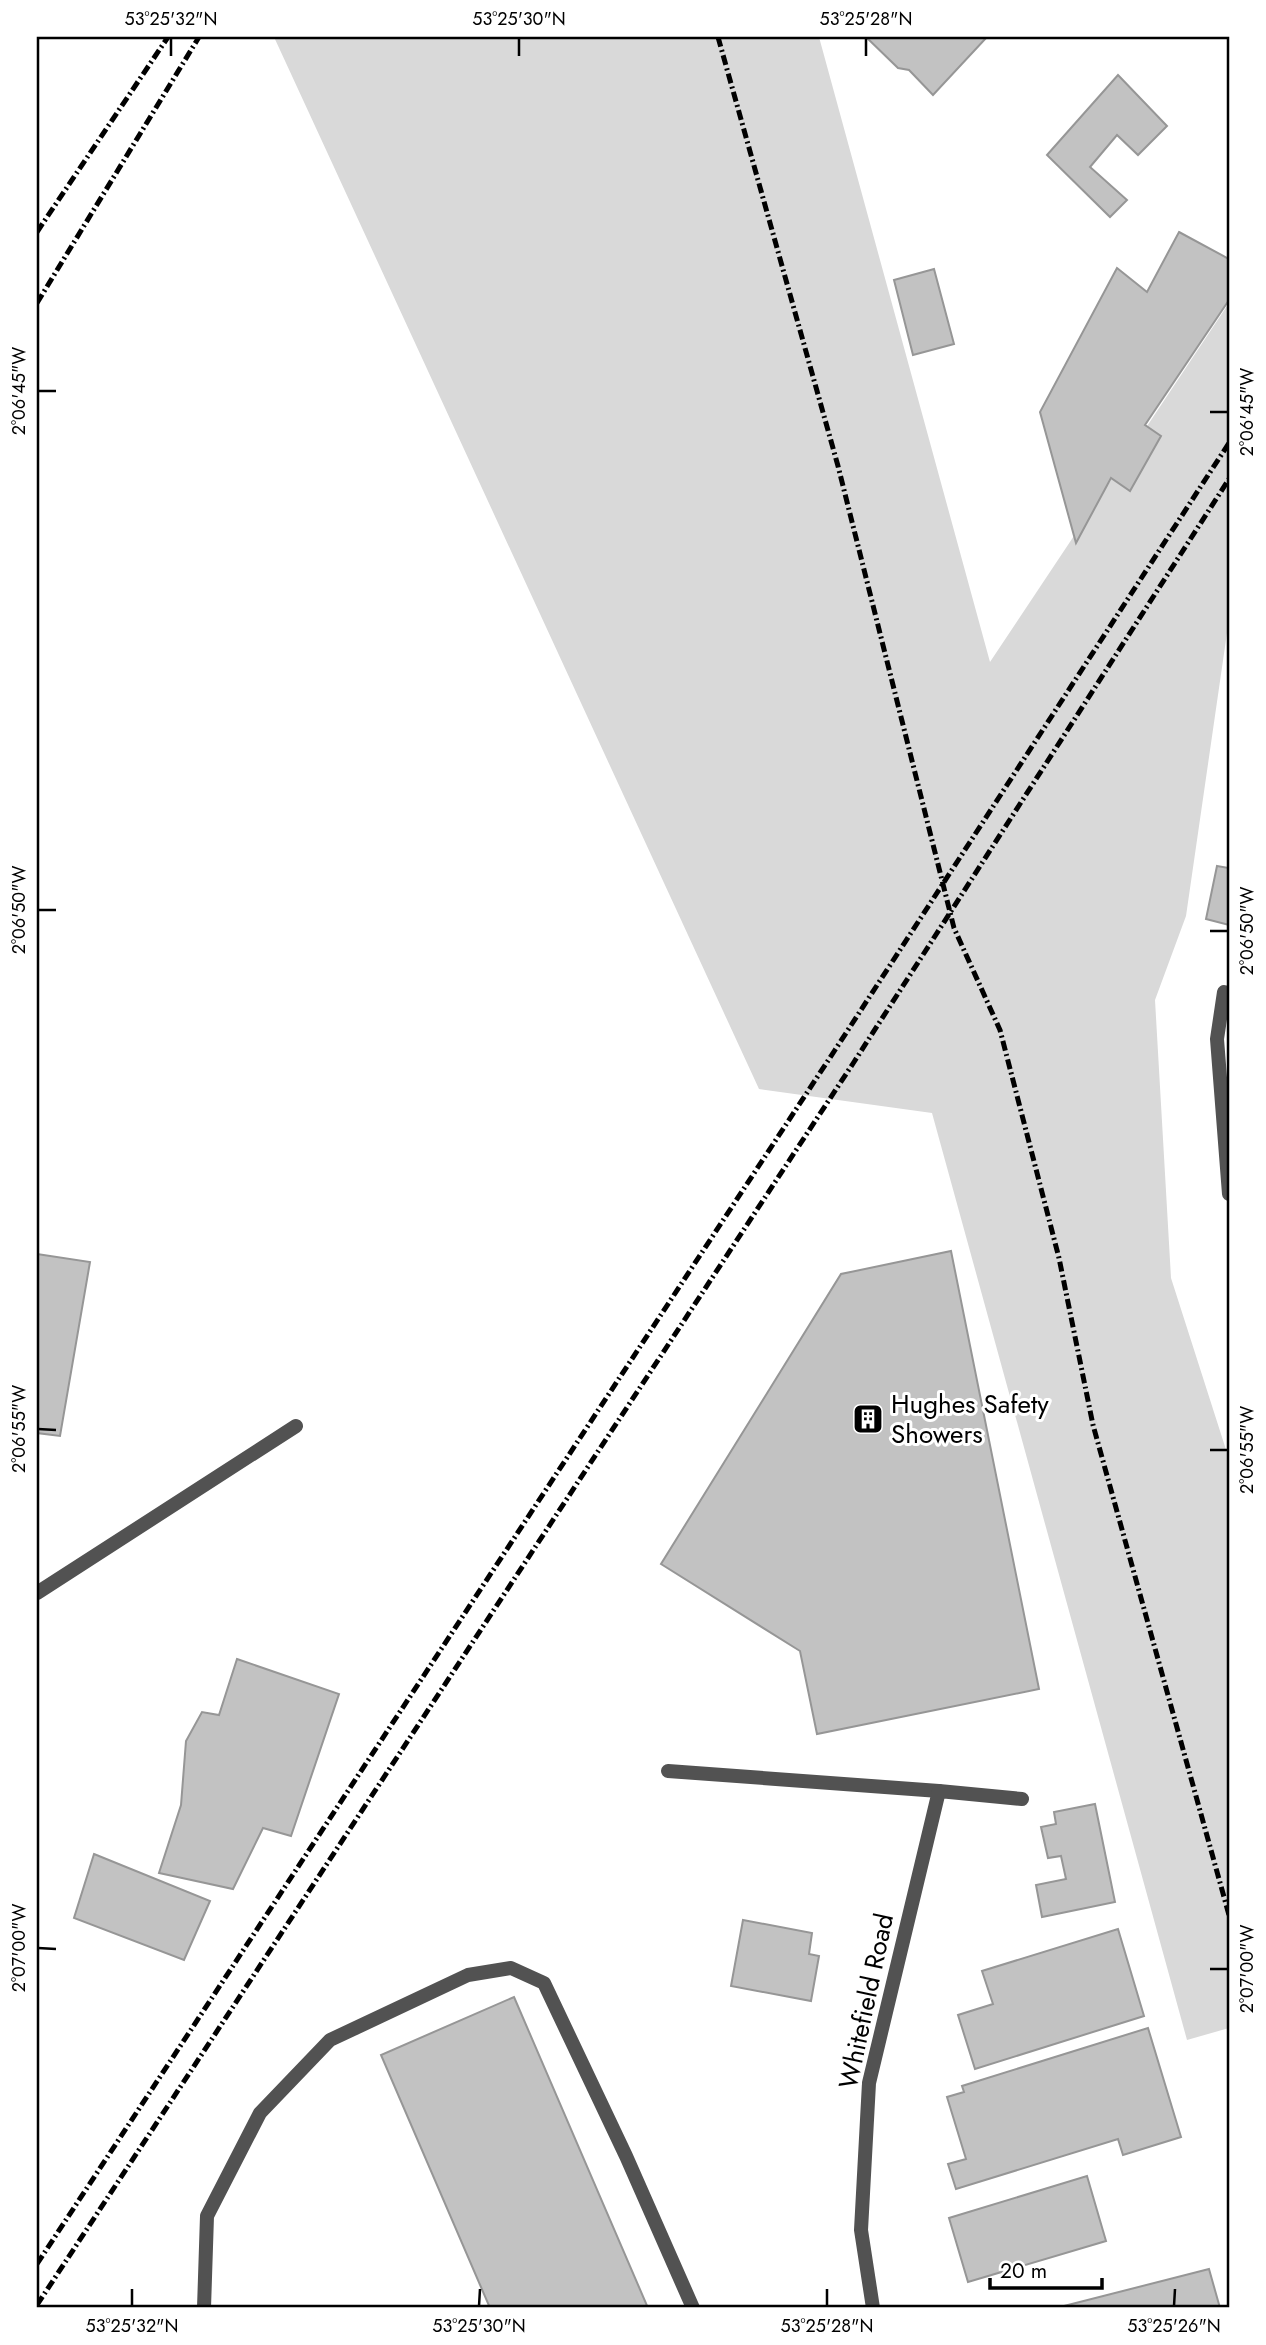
<svg xmlns="http://www.w3.org/2000/svg" width="1266" height="2345" font-family="Jost,sans-serif">
<style>
.green{fill:#d9d9d9}
.building{fill:#c2c2c2;stroke:#969696;stroke-width:2}
.lines{fill:none;stroke-linecap:round;stroke-linejoin:round}
.lane{stroke:#525252;stroke-width:14}
.street{stroke:#525252;stroke-width:14}
.rail{stroke:#000;stroke-width:5;stroke-dasharray:10 3.5 2 3.5;stroke-linecap:butt}
.ticks{fill:none;stroke:#000;stroke-width:2.5}
.labels{text-anchor:middle;stroke-width:6;stroke-linejoin:round;paint-order:stroke}
.poi-label{font-size:26px;fill:#000;stroke:#fff;text-anchor:start}
.street-label{font-size:26px;fill:#000;stroke:#fff}
.neatline{fill:none;stroke:#000;stroke-width:2.5}
.ticks-label{font-size:18px;text-anchor:middle;fill:#000}
</style>
<rect width="100%" height="100%" fill="#fff"/>
<path class="green" d="M 274,37 L 819,37 L 990,662 L 1229,303 L 1229,619 L 1186,916 L 1155,1000 L 1171,1278 L 1229,1459 L 1229,2028 L 1187,2040 L 932,1113 L 759,1089 Z"/>
<g class="building">
<path d="M 866,37 L 987,37 L 933,95 L 909,70 L 898,68 Z"/>
<path d="M 1118,75 L 1167,126 L 1138,155 L 1117,135 L 1090,167 L 1127,200 L 1110,217 L 1047,155 Z"/>
<path d="M 1179,232 L 1229,259 L 1229,300 L 1145,425 L 1161,436 L 1130,491 L 1111,478 L 1076,543 L 1040,412 L 1117,268 L 1147,292 Z"/>
<path d="M 934,269 L 954,344 L 913,355 L 894,280 Z"/>
<path d="M 1217,866 L 1229,868 L 1229,925 L 1206,919 Z"/>
<path d="M 951,1251 L 1039,1689 L 817,1734 L 800,1651 L 661,1564 L 841,1274 Z"/>
<path d="M 37,1254 L 90,1262 L 60,1436 L 37,1433 Z"/>
<path d="M 237,1659 L 339,1694 L 291,1836 L 263,1828 L 233,1889 L 159,1873 L 181,1805 L 186,1741 L 202,1712 L 219,1715 Z"/>
<path d="M 1095,1804 L 1115,1902 L 1042,1917 L 1036,1885 L 1066,1879 L 1061,1856 L 1048,1858 L 1041,1827 L 1056,1824 L 1054,1812 Z"/>
<path d="M 94,1854 L 210,1901 L 184,1960 L 74,1918 Z"/>
<path d="M 743,1920 L 812,1933 L 809,1954 L 819,1956 L 811,2001 L 731,1986 Z"/>
<path d="M 1118,1929 L 1144,2016 L 975,2069 L 958,2015 L 993,2004 L 982,1971 Z"/>
<path d="M 514,1997 L 648,2308 L 490,2308 L 381,2055 Z"/>
<path d="M 1148,2028 L 1181,2137 L 1123,2155 L 1118,2139 L 956,2189 L 948,2164 L 966,2159 L 947,2097 L 964,2092 L 962,2086 Z"/>
<path d="M 1087,2176 L 1106,2241 L 968,2282 L 949,2218 Z"/>
<path d="M 1209,2269 L 1220,2308 L 1064,2306 Z"/>
</g>
<g class="lines">
<g class="lane">
<path d="M 37,1593 L 296,1426"/>
<path d="M 668,1771 L 939,1791"/>
<path d="M 204,2308 L 207,2216 L 260,2113 L 330,2040 L 468,1975 L 511,1968 L 544,1983 L 626,2156 L 693,2308"/>
<path d="M 873,2308 L 861,2230 L 869,2083 L 939,1791 L 1022,1799"/>
</g>
<path class="street" d="M 1229,993 L 1224,992 L 1217,1039 L 1229,1194"/>
<g class="rail">
<path d="M 718,37 L 838,466 L 954,928 L 1000,1030 L 1059,1258 L 1093,1425 L 1229,1915"/>
<path d="M 37,232 L 168,37"/>
<path d="M 37,303 L 199,37"/>
<path d="M 37,2264 L 835,1050 L 1229,443"/>
<path d="M 37,2305 L 854,1062 L 1229,479"/>
</g>
</g>
<path class="ticks" d="M 171,56 L 171,38M 519,56 L 519,38M 866,56 L 866,38M 38,391 L 56,391M 1210,412 L 1228,412M 38,910 L 56,910M 1210,931 L 1228,931M 38,1429 L 56,1430M 1210,1450 L 1228,1450M 38,1948 L 56,1949M 1210,1969 L 1228,1969M 132,2306 L 132,2289M 479,2306 L 480,2289M 827,2306 L 827,2289M 1174,2306 L 1175,2289"/>
<defs>
<g id="building-square" transform="scale(1.575)"><rect x="-9" y="-9" width="18" height="18" rx="4" fill="#000" stroke="#fff"/><path d="M-4-6H4V6H1V3H-1V6H-4ZM-2.5-4.3h1.7v1.8h-1.7ZM.8-4.3h1.7v1.8H.8ZM-2.5-1h1.7V.8h-1.7ZM.8-1h1.7V.8H.8Z" fill="#fff"/></g>
</defs>
<g fill-rule="evenodd">
<use href="#building-square" x="868" y="1419"/>
</g>
<g class="labels">
<g class="poi-label">
<text x="891" y="1413">Hughes Safety<tspan x="891" dy="30">Showers</tspan></text>
</g>
<g class="street-label">
<text transform="translate(866 2001) rotate(-78)" y="9">Whitefield Road</text>
</g>
</g>
<rect width="1266" height="2345" fill="none" stroke="#ffffff" stroke-width="77"/>
<path d="M990 2278v10h112v-10" fill="none" stroke="#000000" stroke-width="3.5"/>
<text x="1000" y="2278" font-size="21" fill="#000000" stroke="#ffffff" stroke-width="5" paint-order="stroke">20 m</text>
<rect x="38" y="38" width="1190" height="2268" class="neatline"/>
<g class="ticks-label">
<text x="171" y="25">53°25'32"N</text>
<text x="519" y="25">53°25'30"N</text>
<text x="866" y="25">53°25'28"N</text>
<text transform="translate(19 391) rotate(-90)" y="6">2°06'45"W</text>
<text transform="translate(1247 412) rotate(-90)" y="6">2°06'45"W</text>
<text transform="translate(19 910) rotate(-90)" y="6">2°06'50"W</text>
<text transform="translate(1247 931) rotate(-90)" y="6">2°06'50"W</text>
<text transform="translate(19 1429) rotate(-90)" y="6">2°06'55"W</text>
<text transform="translate(1247 1450) rotate(-90)" y="6">2°06'55"W</text>
<text transform="translate(19 1948) rotate(-90)" y="6">2°07'00"W</text>
<text transform="translate(1247 1969) rotate(-90)" y="6">2°07'00"W</text>
<text x="132" y="2332">53°25'32"N</text>
<text x="479" y="2332">53°25'30"N</text>
<text x="827" y="2332">53°25'28"N</text>
<text x="1174" y="2332">53°25'26"N</text>
</g>
</svg>
